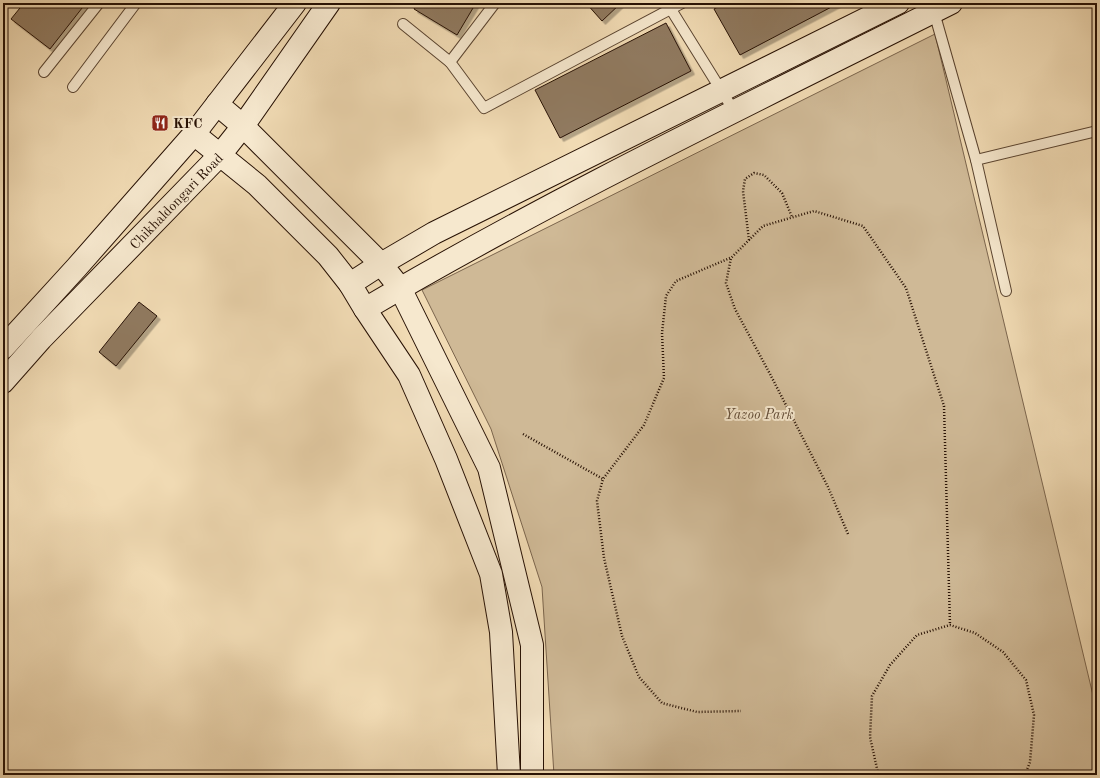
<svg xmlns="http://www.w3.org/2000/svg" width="1100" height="778" font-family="'Old Standard TT',serif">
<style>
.green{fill:#cfb996;stroke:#7b654d}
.building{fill:#907a60;stroke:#271104;filter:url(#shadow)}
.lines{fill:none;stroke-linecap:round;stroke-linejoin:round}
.lane-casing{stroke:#5a4430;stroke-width:12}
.secondary-casing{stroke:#271104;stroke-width:24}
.path{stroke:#271104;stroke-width:2.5;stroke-dasharray:1 2;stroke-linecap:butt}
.lane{stroke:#f6e8ce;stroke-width:10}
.secondary{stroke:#f6e8ce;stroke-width:22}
.labels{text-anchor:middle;stroke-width:4;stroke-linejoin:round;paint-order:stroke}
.poi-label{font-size:14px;font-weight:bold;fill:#271104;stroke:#f6e8ce;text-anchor:start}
.street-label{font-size:14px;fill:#271104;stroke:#f6e8ce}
.park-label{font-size:14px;font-style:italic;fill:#624c37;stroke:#f6e8ce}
</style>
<defs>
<filter id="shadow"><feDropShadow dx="3.5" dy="3.5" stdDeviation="0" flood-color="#0004"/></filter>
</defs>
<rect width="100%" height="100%" fill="#f1dbb4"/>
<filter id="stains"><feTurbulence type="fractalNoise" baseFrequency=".005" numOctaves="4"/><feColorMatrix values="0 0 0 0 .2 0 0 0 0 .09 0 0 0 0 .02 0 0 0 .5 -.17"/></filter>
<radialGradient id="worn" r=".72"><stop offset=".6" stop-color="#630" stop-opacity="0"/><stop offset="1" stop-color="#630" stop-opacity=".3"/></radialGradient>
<path class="green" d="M 935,34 L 1097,712 L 1097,775 L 554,775 L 542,587 L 491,429 L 422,290 Z"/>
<g class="building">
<path d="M 24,3 L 86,3 L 50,49 L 11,19 Z"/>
<path d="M 417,3 L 476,3 L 457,35 L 414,9 Z"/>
<path d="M 586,3 L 621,3 L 602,21 Z"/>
<path d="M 725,3 L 839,3 L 740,55 L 714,9 Z"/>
<path d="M 666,23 L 691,71 L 560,138 L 535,90 Z"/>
<path d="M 139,302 L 157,316 L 116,366 L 99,352 Z"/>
</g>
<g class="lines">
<g class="lane-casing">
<g id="lane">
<path d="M 495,3 L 450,62 L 484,108 L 682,3"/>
<path d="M 667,3 L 734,111"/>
<path d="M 934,12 L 976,160"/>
<path d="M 403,24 L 450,62"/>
<path d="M 44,72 L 99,3"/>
<path d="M 73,87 L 136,3"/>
<path d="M 1006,291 L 976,160 L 1097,131"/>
</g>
</g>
<g class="secondary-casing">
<g id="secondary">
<path d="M 217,104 L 243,126 L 381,264 L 400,288 L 489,468 L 532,645 L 532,775"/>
<path d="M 194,134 L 257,185 L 328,256 L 350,284 L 365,309 L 409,375 L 446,459 L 491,574 L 501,632 L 509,775"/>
<path d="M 350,284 L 381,264 L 434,233 L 898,3"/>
<path d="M 365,309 C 555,197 754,102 951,3"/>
<path d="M 3,348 L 77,267 L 194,134 L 295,3"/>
<path d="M 3,382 L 41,339 L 220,155 L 243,126 L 329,3"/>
</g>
</g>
<g class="path">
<path d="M 749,240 L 743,191 L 745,179 L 754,173 L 764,175 L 782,193 L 792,217"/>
<path d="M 730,258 L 676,281 L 666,296 L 662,333 L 664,378 L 644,425 L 603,479 L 597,501 L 604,558 L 622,636 L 639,677 L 662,703 L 697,712 L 741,711"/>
<path d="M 523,434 L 603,479"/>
<path d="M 848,534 L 828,487 L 770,374 L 735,309 L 726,283 L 731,258 L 763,226 L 814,211 L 863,226 L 906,288 L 944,406 L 950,625"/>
<path d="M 881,775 L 878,773 L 870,737 L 872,696 L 890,665 L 917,635 L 950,625 L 975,633 L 1003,652 L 1026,680 L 1034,715 L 1030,762 L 1025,775"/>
</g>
<use href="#lane" class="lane"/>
<use href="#secondary" class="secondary"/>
</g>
<defs>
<g id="restaurant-square" transform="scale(0.9)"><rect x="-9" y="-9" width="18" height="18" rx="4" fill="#8f2418" stroke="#f6e8ce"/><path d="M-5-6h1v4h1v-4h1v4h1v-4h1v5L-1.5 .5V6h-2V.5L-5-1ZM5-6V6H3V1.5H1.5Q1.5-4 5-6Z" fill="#fff"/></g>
</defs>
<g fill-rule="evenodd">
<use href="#restaurant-square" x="160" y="123"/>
</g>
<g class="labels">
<g class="poi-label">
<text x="173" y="128">KFC</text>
</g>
<g class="street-label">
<text transform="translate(176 201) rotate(-46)" y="5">Chikhaldongari Road</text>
</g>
<g class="park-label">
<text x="759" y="419">Yazoo Park</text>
</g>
</g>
<rect width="1100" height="778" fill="none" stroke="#f1dbb4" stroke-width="16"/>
<rect x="4" y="4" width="1092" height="770" fill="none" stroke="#271104" stroke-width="2"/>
<rect x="8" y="8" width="1084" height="762" fill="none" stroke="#271104"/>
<rect width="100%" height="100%" filter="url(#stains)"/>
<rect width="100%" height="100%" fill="url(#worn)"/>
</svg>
